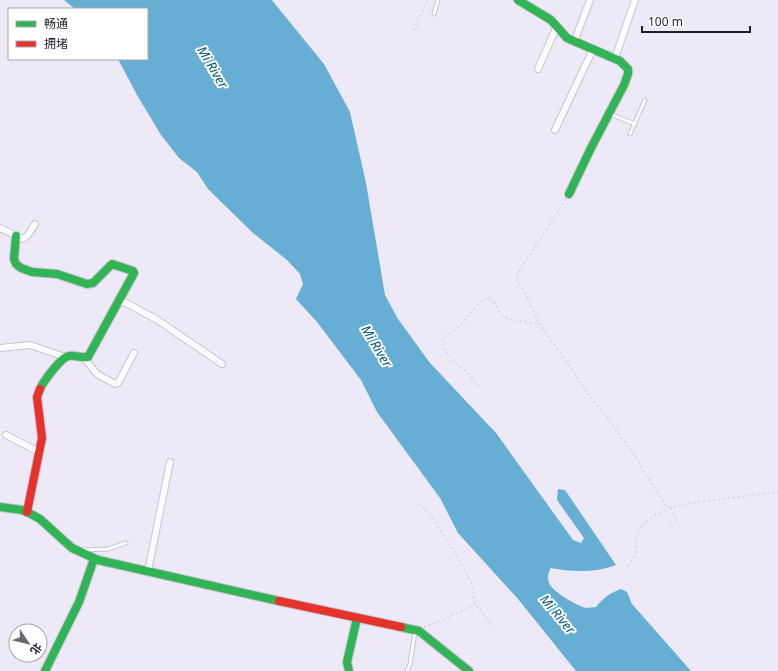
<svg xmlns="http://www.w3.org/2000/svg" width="778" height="671" font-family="'Noto Sans','Noto Sans SC',sans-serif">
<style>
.water{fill:#67aed5}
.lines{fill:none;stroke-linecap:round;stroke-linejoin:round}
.lane-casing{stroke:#c8c4cf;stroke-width:5}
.street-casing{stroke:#c8c4cf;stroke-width:8}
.fast-casing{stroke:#c8c4cf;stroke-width:10}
.jam-casing{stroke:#c8c4cf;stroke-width:10}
.path{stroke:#d4d2d7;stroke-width:1.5;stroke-dasharray:2 3;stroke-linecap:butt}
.lane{stroke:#fcfcfe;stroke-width:3}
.street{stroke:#fcfcfe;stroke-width:6}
.fast{stroke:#30b455;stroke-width:8}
.jam{stroke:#e5322d;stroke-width:8}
.labels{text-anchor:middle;stroke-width:4;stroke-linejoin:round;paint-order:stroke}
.water-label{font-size:13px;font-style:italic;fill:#055779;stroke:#fff}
</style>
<rect width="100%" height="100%" fill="#eee9f7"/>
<path class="water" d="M 64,0 L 272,0 L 275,4 L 324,64 L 350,112 L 366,183 L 385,295 L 398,319 L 430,363 L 496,433 L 573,540 L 581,543 L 584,538 L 557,500 L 558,489 L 565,490 L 616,565 C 595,573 572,572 551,568 C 547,574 547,581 551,586 C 555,593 578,606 586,608 C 589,608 593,607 596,607 C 603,598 610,593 621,589 L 627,592 L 632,604 L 691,671 L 576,671 L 518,599 L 458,533 L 440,498 L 377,412 L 361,380 L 317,322 L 296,299 L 303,284 L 300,274 L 287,260 L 253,233 L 208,189 L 197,172 L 179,158 L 161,135 L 137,95 L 118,59 L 147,59 L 147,9 L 75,9 Z"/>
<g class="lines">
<g class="lane-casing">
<g id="lane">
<path d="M 434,14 L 438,0"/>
<path d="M 610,114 L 635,124"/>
<path d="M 630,134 L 645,100"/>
<path d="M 83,550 L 108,549 L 126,543"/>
<path d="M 407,671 L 410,664 L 415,632"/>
</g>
</g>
<g class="street-casing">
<g id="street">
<path d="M 574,42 L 590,0"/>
<path d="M 615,58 L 635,0"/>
<path d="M 538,69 L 557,26"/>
<path d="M 555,130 L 593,49"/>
<path d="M 0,228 L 23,239 L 28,235 L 35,224"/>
<path d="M 118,302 L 126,303 L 156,319 L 222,364"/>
<path d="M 0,348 L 30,345 L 65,357"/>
<path d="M 85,359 L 97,374 L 115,384 L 118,383 L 134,353"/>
<path d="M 6,435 L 39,452"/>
<path d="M 148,571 L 170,462"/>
</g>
</g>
<g class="fast-casing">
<g id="fast">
<path d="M 518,0 L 551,20 L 567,38 L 620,61 L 628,69 L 628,74 L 624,85 L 591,148 L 569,194"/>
<path d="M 16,236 L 14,259 L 16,264 L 21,268 L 32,272 L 57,274 L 87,284 L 93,283 L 112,264 L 133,271 L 134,273 L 88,357 C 81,358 75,355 69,356 C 61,357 43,382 40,389"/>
<path d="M 0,507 L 22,510 L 31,514 L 40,519 L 72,548 L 98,560 L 279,601"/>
<path d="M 401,627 L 419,631 L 469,671"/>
<path d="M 45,671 L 79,602 L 94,559"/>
<path d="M 349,671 L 347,662 L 357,618"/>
</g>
</g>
<g class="jam-casing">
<g id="jam">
<path d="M 27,512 L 42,438 L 37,397 L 40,389"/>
<path d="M 279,601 L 401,627"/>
</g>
</g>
<g class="path">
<path d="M 414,30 L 427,0"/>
<path d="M 566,199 L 518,273 L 516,278 L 518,282 L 527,296 L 539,323 L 582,384 L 589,395 L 601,409 L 631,450 L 664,503 L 668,507 L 674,507 L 689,503 L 778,492"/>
<path d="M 479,386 C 468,371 451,361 442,346 L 443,339 L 447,335 L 460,326 L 480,302 L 487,298 C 499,302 495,309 503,316 C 510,321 531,322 540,324"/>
<path d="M 418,504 L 430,514 L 461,563 L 472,584 L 475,604 L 493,626"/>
<path d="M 671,508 L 677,520 L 676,523 L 671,525"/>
<path d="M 628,566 C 632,560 637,554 637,546 C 637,543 636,540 636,537 C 639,523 658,514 668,507"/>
<path d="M 424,627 L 447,618 L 475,604"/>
</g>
<use href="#lane" class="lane"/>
<use href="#street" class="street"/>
<use href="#fast" class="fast"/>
<use href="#jam" class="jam"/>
</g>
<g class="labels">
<g class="water-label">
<text transform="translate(213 67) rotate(59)" y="5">Mi River</text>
<text transform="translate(377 346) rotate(59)" y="5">Mi River</text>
<text transform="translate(558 614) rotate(50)" y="5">Mi River</text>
</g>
</g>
<rect x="8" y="8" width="140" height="52" fill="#ffffff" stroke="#a7a5a9"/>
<rect x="16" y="21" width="20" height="6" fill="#30b455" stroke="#a7a5a9"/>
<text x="44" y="28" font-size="12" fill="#221f28">畅通</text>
<rect x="16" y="41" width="20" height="6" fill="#e5322d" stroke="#a7a5a9"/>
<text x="44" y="48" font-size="12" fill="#221f28">拥堵</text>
<g transform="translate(28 643) rotate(125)"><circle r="19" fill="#ffffff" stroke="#a7a5a9"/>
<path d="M0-3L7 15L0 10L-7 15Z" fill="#696670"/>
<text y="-6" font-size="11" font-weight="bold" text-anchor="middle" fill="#221f28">北</text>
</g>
<path d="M642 26v6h108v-6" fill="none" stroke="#221f28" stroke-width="2"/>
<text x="648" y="26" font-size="12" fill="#221f28" stroke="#ffffff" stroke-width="3" paint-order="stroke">100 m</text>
</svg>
